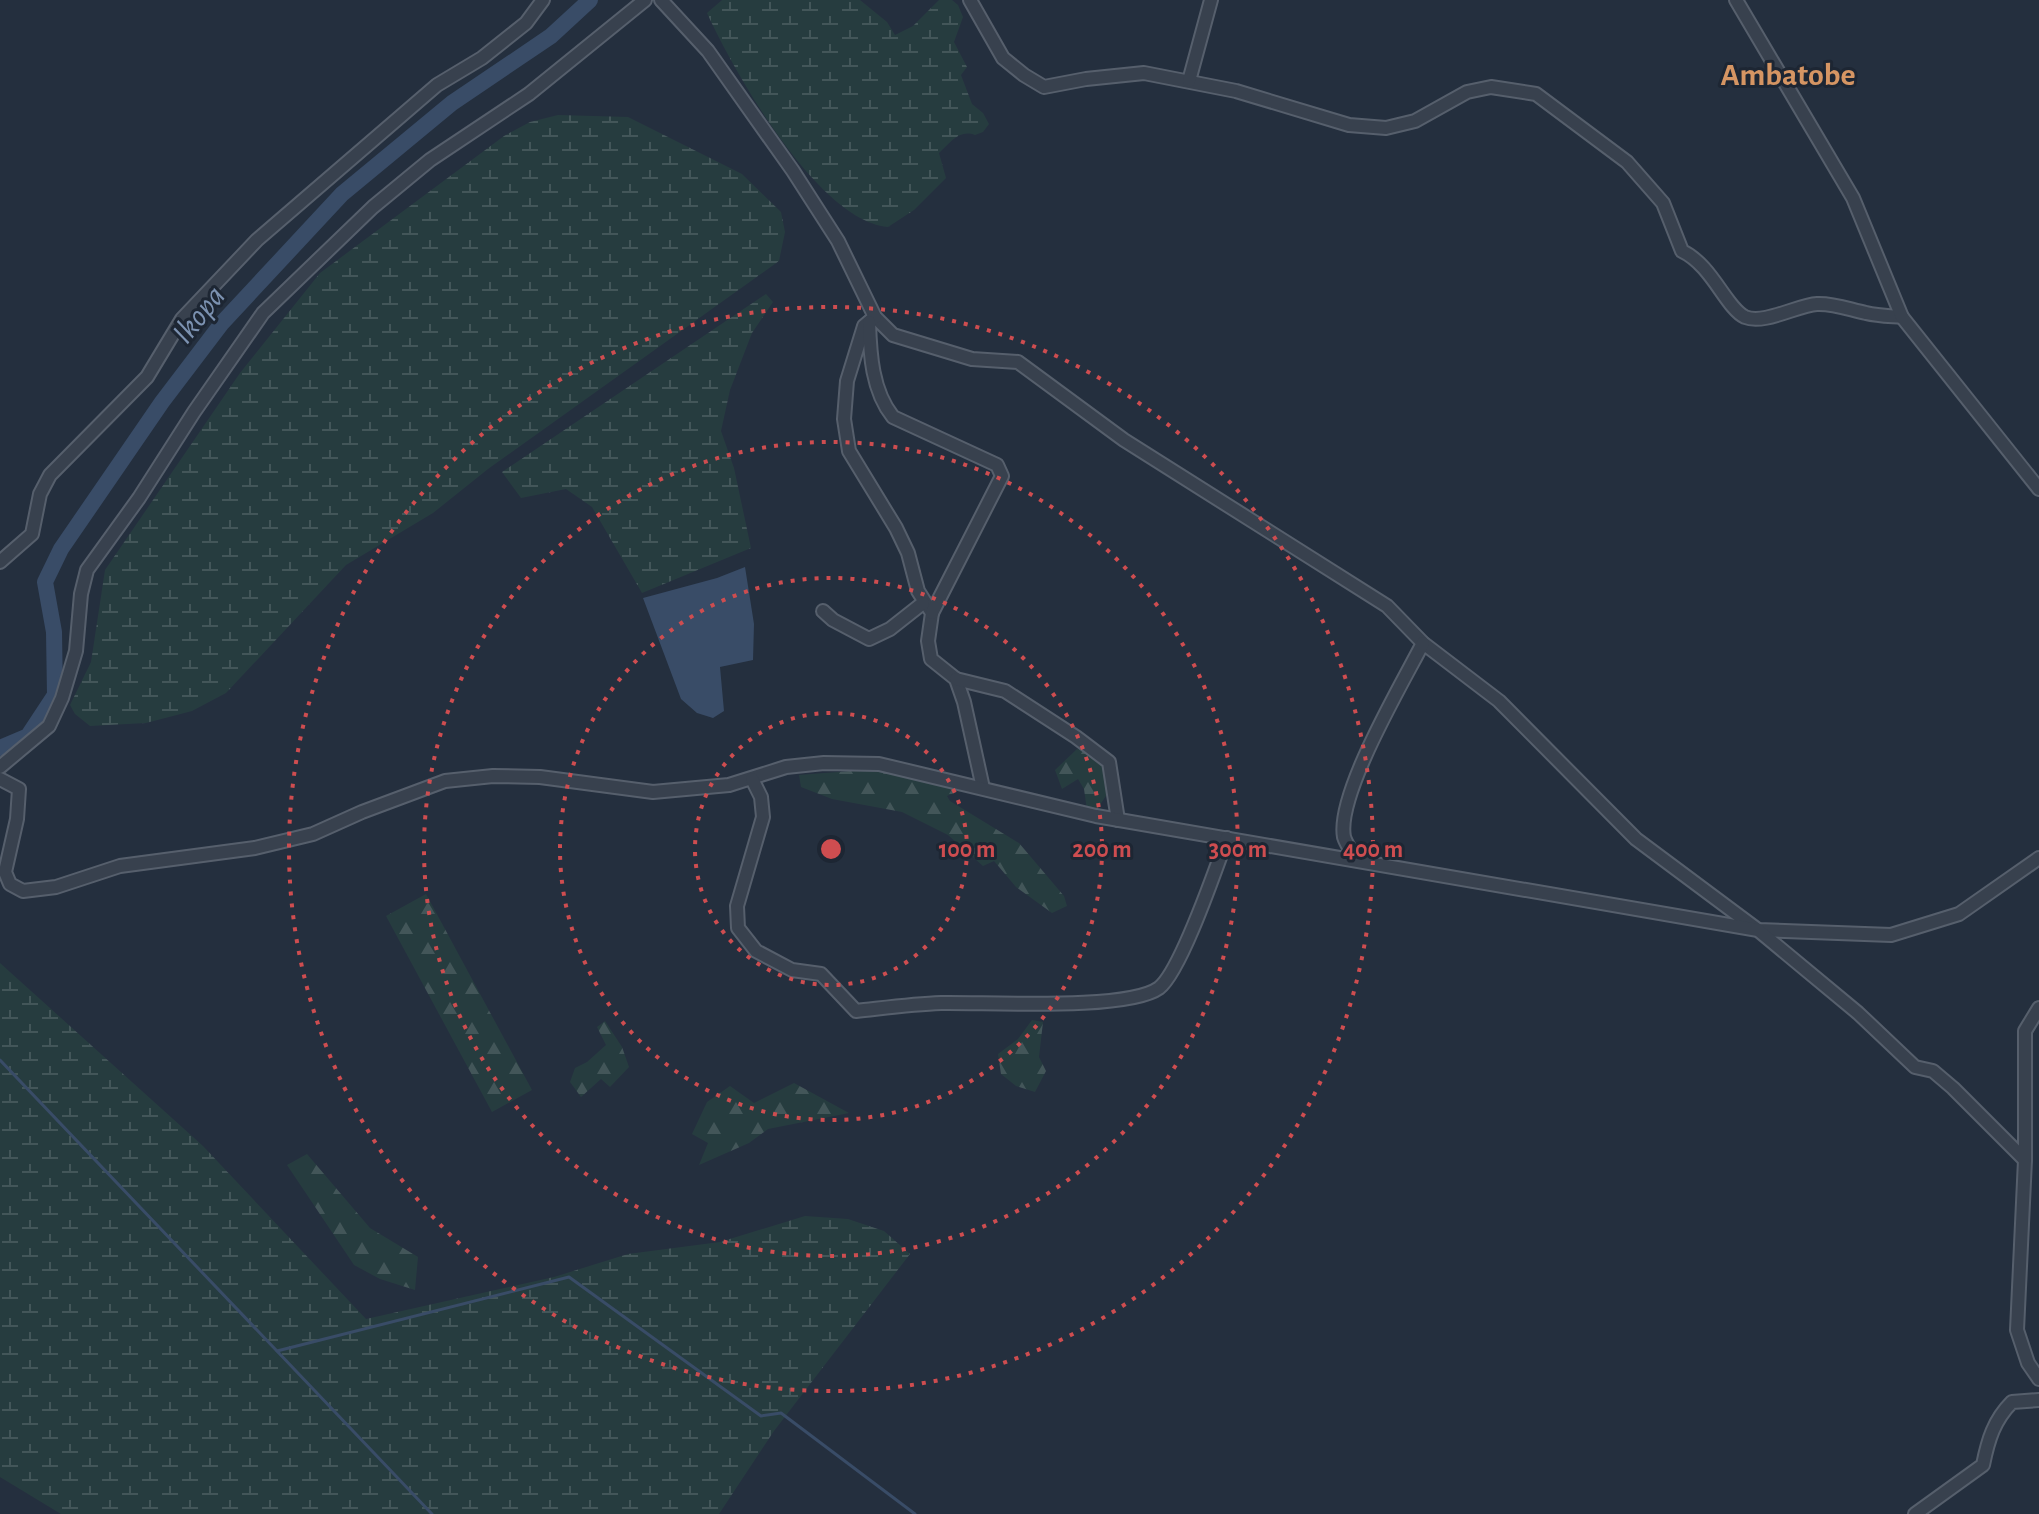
<svg xmlns="http://www.w3.org/2000/svg" width="2039" height="1514" font-family="'Alegreya Sans',sans-serif">
<style>
.forest{fill:url(#forest-firs)}
.wetland{fill:url(#wetland-marsh)}
.water{fill:#394c67}
.lines{fill:none;stroke-linecap:round;stroke-linejoin:round}
.stream{stroke:#394c67;stroke-width:3}
.river{stroke:#394c67;stroke-width:16}
.minor-casing{stroke:#565f6c;stroke-width:16}
.minor{stroke:#38414e;stroke-width:12}
.ring{fill:none;stroke:#ce4d50;stroke-width:4;stroke-dasharray:4 8}
.labels{text-anchor:middle;stroke-width:6;stroke-linejoin:round;paint-order:stroke}
.neighbourhood-label{font-size:32px;font-weight:bold;fill:#d59563;stroke:#1d2633}
.water-label{font-size:32px;font-style:italic;fill:#7c92b1;stroke:#1d2633}
.centre{fill:#ce4d50;stroke:#1d2633;stroke-width:4}
.ring-label{font-size:24px;text-anchor:middle;font-weight:bold;fill:#ce4d50;stroke:#1d2633;stroke-width:6;stroke-linejoin:round;paint-order:stroke}
</style>
<defs>
<pattern id="forest-firs" width="22" height="20" patternUnits="userSpaceOnUse" patternTransform="scale(2)"><rect width="22" height="20" fill="#263c3f"/><path d="M5 1l3.5 6h-7zM16 11l3.5 6h-7z" fill="#435659"/></pattern>
<pattern id="wetland-marsh" width="20" height="14" patternUnits="userSpaceOnUse" patternTransform="scale(2)"><rect width="20" height="14" fill="#263c3f"/><path d="M1 5h8M5 5V1M11 12h8M15 12V8" fill="none" stroke="#435659"/></pattern>
</defs>
<rect width="100%" height="100%" fill="#242f3e"/>
<g class="forest">
<path d="M 1077,749 C 1104,753 1106,766 1110,790 L 1097,809 L 1087,810 L 1084,789 L 1078,779 L 1062,789 L 1055,770 Z"/>
<path d="M 875,769 L 952,783 L 956,792 L 947,796 L 950,801 L 1019,843 L 1064,896 L 1067,906 L 1052,913 L 1016,887 L 994,861 L 983,866 L 948,835 L 902,812 L 832,799 L 801,787 L 799,775 Z"/>
<path d="M 426,894 L 532,1090 L 492,1112 L 386,916 Z"/>
<path d="M 1032,1020 L 1043,1022 L 1039,1057 L 1046,1071 L 1035,1092 L 1016,1086 L 1001,1074 L 998,1054 L 1018,1039 Z"/>
<path d="M 605,1021 L 622,1047 L 629,1067 L 610,1087 L 601,1079 L 581,1097 L 570,1082 L 575,1068 L 587,1062 L 606,1045 L 597,1027 Z"/>
<path d="M 794,1083 L 849,1113 L 768,1129 L 749,1143 L 699,1165 L 708,1143 L 692,1134 L 707,1102 L 730,1086 L 754,1103 Z"/>
<path d="M 307,1154 L 370,1228 L 418,1257 L 415,1290 L 380,1279 L 354,1265 L 287,1165 Z"/>
</g>
<g class="wetland">
<path d="M 722,0 L 860,0 L 887,22 L 895,35 L 913,26 L 939,0 L 952,0 L 958,5 L 963,17 L 954,42 L 967,67 L 961,75 L 972,104 L 983,113 L 989,124 L 983,132 L 975,135 C 959,129 950,143 939,153 L 946,178 L 914,210 L 888,227 C 818,221 734,72 707,13 Z"/>
<path d="M 558,115 L 628,117 L 742,174 L 781,212 L 785,232 L 779,261 L 488,469 L 433,513 L 346,565 L 226,693 L 192,711 L 146,723 L 90,726 L 75,714 L 70,705 L 91,662 L 105,570 L 240,373 L 320,273 L 504,136 L 530,122 Z"/>
<path d="M 766,294 L 773,302 L 752,333 L 730,390 L 721,431 L 734,468 L 751,548 L 642,593 L 592,507 L 566,489 L 521,498 L 502,472 Z"/>
<path d="M 0,963 L 203,1146 L 366,1319 L 554,1277 L 628,1254 L 720,1242 L 805,1216 L 848,1219 L 884,1231 L 910,1254 L 774,1431 L 719,1514 L 61,1514 L 0,1477 Z"/>
</g>
<path class="water" d="M 745,567 L 754,624 L 753,660 L 720,667 L 724,711 L 713,718 L 697,713 L 681,699 L 643,598 L 717,578 Z"/>
<g class="lines">
<g class="stream">
<path d="M 0,1060 L 432,1514"/>
<path d="M 277,1351 L 569,1277 L 761,1416 L 781,1413 L 915,1514"/>
</g>
<path class="river" d="M 0,748 L 28,736 L 55,695 L 54,632 L 45,582 L 61,549 L 162,402 L 222,323 L 342,194 L 452,103 L 551,36 L 590,0"/>
<g class="minor-casing">
<g id="minor">
<path d="M 661,0 L 708,51 L 793,171 L 838,241 L 875,317 L 893,335 L 972,359 L 1018,362 L 1124,440 L 1387,606 L 1423,643 L 1499,701 L 1636,839 L 1758,930 L 1891,935 L 1959,914 L 2039,858"/>
<path d="M 970,0 L 1003,58 L 1024,75 L 1044,87 L 1086,79 L 1144,73 L 1236,91 L 1349,125 L 1386,128 L 1415,121 L 1467,92 L 1491,87 L 1536,94 L 1627,162 L 1663,203 L 1682,251 C 1712,265 1726,308 1745,317 C 1764,325 1798,305 1817,304 C 1833,303 1851,310 1866,313 C 1878,316 1890,316 1902,317"/>
<path d="M 1736,0 L 1853,198 L 1902,317 L 2039,489"/>
<path d="M 1189,81 L 1211,0"/>
<path d="M 875,317 L 864,326 L 847,381 L 844,419 L 849,451 L 896,528 L 908,553 L 918,591 L 932,613 L 928,641 L 931,659 L 956,679 L 964,702 L 983,788"/>
<path d="M 869,322 C 870,354 872,391 893,417 L 997,465 L 1002,476 L 932,613"/>
<path d="M 0,562 L 32,534 L 40,494 L 50,475 L 147,377 L 182,319 L 257,240 L 437,85 L 482,58 L 526,23 L 543,0"/>
<path d="M 823,611 L 833,620 L 869,639 L 890,629 L 923,603"/>
<path d="M 956,679 L 1005,691 L 1076,737 L 1109,762 L 1118,820"/>
<path d="M 0,767 L 49,726 L 62,698 L 76,651 L 81,594 L 87,570 L 139,498 L 194,412 L 263,313 L 373,207 L 430,160 L 529,94 L 645,0"/>
<path d="M 0,779 L 19,789 L 17,819 L 5,872 L 10,884 L 23,891 L 56,887 L 120,866 L 255,848 L 313,834 L 362,812 L 445,781 L 493,776 L 540,777 L 653,792 L 729,785 L 786,767 L 824,763 L 879,764 L 1096,816 L 1758,930 L 1858,1013 L 1915,1067 L 1933,1071 L 1953,1088 L 2025,1160"/>
<path d="M 752,779 L 761,797 L 763,817 L 737,906 L 738,928 L 756,951 L 792,970 L 821,974 L 856,1011 C 884,1008 913,1004 941,1003 C 986,1002 1127,1011 1159,988 C 1181,971 1216,868 1227,838"/>
<path d="M 1356,859 C 1352,852 1346,844 1344,837 C 1336,795 1402,684 1423,643"/>
<path d="M 2039,1008 L 2025,1031 L 2025,1160 L 2017,1330 L 2028,1363 L 2039,1379"/>
<path d="M 1915,1514 L 1983,1465 C 1988,1440 1994,1420 2012,1402 L 2039,1400"/>
</g>
</g>
<use href="#minor" class="minor"/>
</g>
<g class="ring">
<circle cx="831" cy="849" r="136"/>
<circle cx="831" cy="849" r="271"/>
<circle cx="831" cy="849" r="407"/>
<circle cx="831" cy="849" r="542"/>
</g>
<g class="labels">
<g class="neighbourhood-label">
<text x="1788" y="85">Ambatobe</text>
</g>
<g class="water-label">
<text transform="translate(198 314) rotate(-51)" y="11">Ikopa</text>
</g>
</g>
<circle cx="831" cy="849" r="12" class="centre"/>
<g class="ring-label">
<text x="967" y="857">100 m</text>
<text x="1102" y="857">200 m</text>
<text x="1238" y="857">300 m</text>
<text x="1373" y="857">400 m</text>
</g>
</svg>
